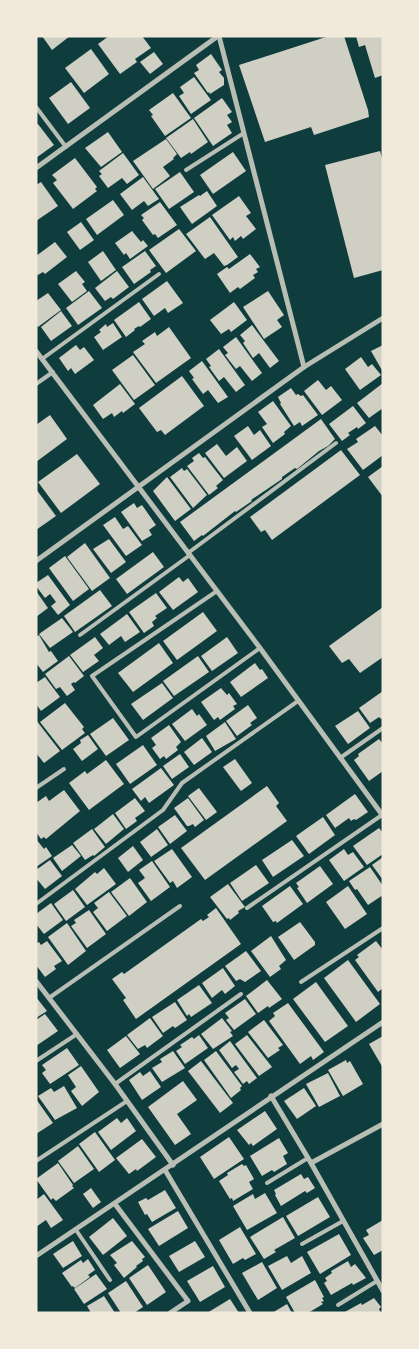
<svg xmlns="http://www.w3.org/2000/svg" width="419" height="1349" font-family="'Exo 2',sans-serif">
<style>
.building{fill:#cfcfc3}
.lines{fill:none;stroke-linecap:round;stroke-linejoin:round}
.service{stroke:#b8beb3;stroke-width:4}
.minor{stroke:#b8beb3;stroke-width:5}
</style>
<rect width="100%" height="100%" fill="#0f3d3e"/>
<g class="building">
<path d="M 42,36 L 70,36 L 52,50 Z"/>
<path d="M 109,36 L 142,36 L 151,48 L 135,59 L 137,62 L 120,74 L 98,44 Z"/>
<path d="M 329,36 L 344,36 L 368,110 L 369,117 L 314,135 L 311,127 L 265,142 L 239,65 Z"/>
<path d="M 356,36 L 383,36 L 383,75 L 375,78 L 365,45 L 359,47 Z"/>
<path d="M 91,49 L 109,74 L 84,93 L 65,68 Z"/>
<path d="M 154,52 L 163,64 L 150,74 L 140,62 Z"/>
<path d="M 211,54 L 222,70 L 219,72 L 224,78 L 224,85 L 210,94 L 209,92 L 208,93 L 194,73 L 199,70 L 196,65 Z"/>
<path d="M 194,77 L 211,100 L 191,114 L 179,96 L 184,93 L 180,87 Z"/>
<path d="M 71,82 L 90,108 L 68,124 L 49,98 Z"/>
<path d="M 173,93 L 191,118 L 165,136 L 151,116 L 153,115 L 149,110 Z"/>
<path d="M 222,98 L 232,112 L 227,115 L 232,122 L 227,125 L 232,133 L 213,146 L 194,118 Z"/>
<path d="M 193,119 L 208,142 L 191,154 L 190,152 L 181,158 L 166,138 Z"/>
<path d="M 38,124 L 54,145 L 36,158 L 36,125 Z"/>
<path d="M 108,132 L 122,152 L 101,167 L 85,148 Z"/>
<path d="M 166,139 L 177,154 L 173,158 L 174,159 L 163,167 L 170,176 L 153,189 L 133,161 Z"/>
<path d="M 380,151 L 383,161 L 383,270 L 354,278 L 325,165 Z"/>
<path d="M 233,152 L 246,171 L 213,194 L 200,175 Z"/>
<path d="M 123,153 L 139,175 L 127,184 L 122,178 L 108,188 L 99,176 L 102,174 L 99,171 Z"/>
<path d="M 75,158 L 97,187 L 95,189 L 97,191 L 73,209 L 53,183 L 57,180 L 52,175 Z"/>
<path d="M 180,172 L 194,192 L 169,209 L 155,189 Z"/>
<path d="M 143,177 L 159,199 L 148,206 L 144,201 L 132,210 L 120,194 Z"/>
<path d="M 41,182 L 58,206 L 36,221 L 36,185 Z"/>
<path d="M 207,191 L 217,206 L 192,224 L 180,207 L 199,195 L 200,196 Z"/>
<path d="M 239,196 L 251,213 L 246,216 L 256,229 L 243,239 L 241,236 L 235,241 L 233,237 L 230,240 L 212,215 Z"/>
<path d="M 113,200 L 124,215 L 97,235 L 86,219 Z"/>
<path d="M 160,202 L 177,225 L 158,238 L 155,234 L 153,235 L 142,220 L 144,218 L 141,215 Z"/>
<path d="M 210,217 L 238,257 L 227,265 L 224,266 L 214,253 L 205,259 L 186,234 Z"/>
<path d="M 81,222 L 94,240 L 80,250 L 67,232 Z"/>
<path d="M 179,229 L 196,251 L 166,273 L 149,250 Z"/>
<path d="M 132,231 L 141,242 L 143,240 L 148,246 L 130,259 L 126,253 L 124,255 L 115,243 Z"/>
<path d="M 55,242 L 67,257 L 45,274 L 43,272 L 38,275 L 36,273 L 36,256 Z"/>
<path d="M 103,251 L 116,270 L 101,281 L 88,262 Z"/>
<path d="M 145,251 L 156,266 L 150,270 L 151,272 L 134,284 L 122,267 Z"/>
<path d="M 250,254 L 260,267 L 256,269 L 258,272 L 253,275 L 255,278 L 240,289 L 238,287 L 230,293 L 217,274 L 227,267 L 229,269 Z"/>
<path d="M 76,271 L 85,282 L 82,284 L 87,291 L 72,302 L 58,284 Z"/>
<path d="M 117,271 L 129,287 L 113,299 L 111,297 L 105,301 L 95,288 Z"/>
<path d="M 167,281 L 183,303 L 168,313 L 165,308 L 154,316 L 142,299 Z"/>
<path d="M 89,291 L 102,308 L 78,325 L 66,308 Z"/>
<path d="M 268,291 L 284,315 L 277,320 L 282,327 L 264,339 L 243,307 Z"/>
<path d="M 48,293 L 61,310 L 38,327 L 36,324 L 36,301 Z"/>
<path d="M 139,302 L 151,319 L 140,327 L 139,326 L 134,329 L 135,330 L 126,337 L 114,320 Z"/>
<path d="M 234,302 L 247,320 L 231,332 L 229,329 L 221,334 L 210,320 Z"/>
<path d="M 61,311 L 72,326 L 51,341 L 41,327 Z"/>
<path d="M 113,323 L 122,337 L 103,350 L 94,337 L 101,332 L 99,330 L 106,324 L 107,327 Z"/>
<path d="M 252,325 L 279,361 L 270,368 L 259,353 L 253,358 L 243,343 L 245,341 L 240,335 Z"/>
<path d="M 169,327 L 191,358 L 156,383 L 133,352 L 145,344 L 142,341 L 155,332 L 157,336 Z"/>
<path d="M 236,337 L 262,373 L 252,381 L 240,366 L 236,369 L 225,355 L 228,353 L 223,347 Z"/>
<path d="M 76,345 L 80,350 L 84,347 L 94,360 L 75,374 L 71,368 L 68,371 L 59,358 Z"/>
<path d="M 383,345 L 383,372 L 371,351 Z"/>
<path d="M 219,349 L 245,385 L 236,392 L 224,377 L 219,381 L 209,367 L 211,366 L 206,359 Z"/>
<path d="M 133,355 L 155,385 L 134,400 L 112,370 Z"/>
<path d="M 361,357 L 368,367 L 372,364 L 381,375 L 360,390 L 345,369 Z"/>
<path d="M 202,361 L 228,397 L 218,403 L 208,390 L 203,394 L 192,379 L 194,378 L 189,371 Z"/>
<path d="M 182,376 L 204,406 L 165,435 L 161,430 L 157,432 L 139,408 Z"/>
<path d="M 318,380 L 326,390 L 331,386 L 342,400 L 322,415 L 304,391 Z"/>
<path d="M 383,383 L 383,408 L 369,418 L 357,403 Z"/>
<path d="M 120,384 L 135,404 L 123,413 L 122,411 L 114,417 L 112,413 L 103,419 L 93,405 Z"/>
<path d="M 291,388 L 296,395 L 298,394 L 301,396 L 303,395 L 318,415 L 302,426 L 300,422 L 294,426 L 280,404 L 281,403 L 278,397 Z"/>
<path d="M 273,401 L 291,426 L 284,432 L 285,434 L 273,443 L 262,427 L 267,424 L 258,412 Z"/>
<path d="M 353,406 L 366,423 L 358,429 L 357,427 L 348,433 L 350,435 L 342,441 L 329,424 Z"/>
<path d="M 50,415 L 67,439 L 36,462 L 36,425 Z"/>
<path d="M 321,419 L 335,439 L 328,446 L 319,451 L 297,469 L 295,468 L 282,477 L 282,479 L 251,500 L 252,501 L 236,512 L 235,511 L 203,536 L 202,535 L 194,541 L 180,522 Z"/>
<path d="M 248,426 L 254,435 L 260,430 L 271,446 L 252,460 L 234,436 Z"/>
<path d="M 375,426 L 383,436 L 383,455 L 363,470 L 347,449 L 358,442 L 356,439 Z"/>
<path d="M 217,444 L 226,456 L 237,447 L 247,461 L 224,478 L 205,453 Z"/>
<path d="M 341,450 L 360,475 L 272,540 L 265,530 L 261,532 L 250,517 Z"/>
<path d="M 199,453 L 203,458 L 205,457 L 223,480 L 216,486 L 218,488 L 209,495 L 187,466 L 194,461 L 192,458 Z"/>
<path d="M 77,454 L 100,484 L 61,513 L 38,482 Z"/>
<path d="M 383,466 L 383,497 L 368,477 Z"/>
<path d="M 182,468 L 184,471 L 187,469 L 207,495 L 193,508 L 170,477 Z"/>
<path d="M 167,477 L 191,509 L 175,521 L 153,491 Z"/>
<path d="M 36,489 L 56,516 L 36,530 Z"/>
<path d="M 134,503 L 137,508 L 142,505 L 156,525 L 149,530 L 152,535 L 142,541 L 121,512 Z"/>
<path d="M 115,517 L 123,529 L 128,526 L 142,545 L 126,556 L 103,525 Z"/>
<path d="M 109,539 L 126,562 L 111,573 L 93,549 Z"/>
<path d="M 85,543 L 110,578 L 92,591 L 67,557 Z"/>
<path d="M 153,552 L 164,567 L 127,594 L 116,579 Z"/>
<path d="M 65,556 L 89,589 L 73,601 L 49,568 Z"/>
<path d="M 48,575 L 70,605 L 58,615 L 51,606 L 56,602 L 50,594 L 45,598 L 36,586 L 36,583 Z"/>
<path d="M 179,577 L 183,582 L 188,578 L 198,592 L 173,610 L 159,592 Z"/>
<path d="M 100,590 L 112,606 L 75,632 L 64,616 Z"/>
<path d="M 36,591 L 48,608 L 36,617 Z"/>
<path d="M 156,593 L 167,608 L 155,616 L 157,618 L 152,622 L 154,626 L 144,633 L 129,612 Z"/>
<path d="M 383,607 L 383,657 L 360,673 L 349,659 L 342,663 L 329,646 Z"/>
<path d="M 203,612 L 217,631 L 177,660 L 163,641 Z"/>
<path d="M 127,614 L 140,632 L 125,642 L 121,636 L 109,645 L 100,634 Z"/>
<path d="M 62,618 L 73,632 L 50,648 L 39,634 Z"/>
<path d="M 39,635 L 49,652 L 51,651 L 58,661 L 43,672 L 36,663 L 36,637 Z"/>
<path d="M 95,637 L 103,648 L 94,655 L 99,661 L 83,672 L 70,655 Z"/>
<path d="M 227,637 L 238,653 L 212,671 L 201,656 Z"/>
<path d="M 159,643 L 173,663 L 133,692 L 118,673 Z"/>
<path d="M 69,656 L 84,676 L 75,683 L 74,682 L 71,684 L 75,690 L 67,696 L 60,687 L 56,689 L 45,674 Z"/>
<path d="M 198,656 L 209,672 L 174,696 L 163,681 Z"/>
<path d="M 255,663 L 260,670 L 262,669 L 268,678 L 241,697 L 230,682 Z"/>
<path d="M 45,677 L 60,697 L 41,711 L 36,704 L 36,683 Z"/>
<path d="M 162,683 L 173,698 L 143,720 L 131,704 Z"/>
<path d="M 221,688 L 227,695 L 229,693 L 237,704 L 233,706 L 235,709 L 220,720 L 218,717 L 214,720 L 201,702 Z"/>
<path d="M 383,691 L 383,717 L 381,719 L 379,717 L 370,723 L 359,708 Z"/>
<path d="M 65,703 L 84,727 L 82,729 L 85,733 L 62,750 L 40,722 Z"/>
<path d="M 248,705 L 257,718 L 250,723 L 252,725 L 237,736 L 226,721 Z"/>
<path d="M 192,709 L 197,716 L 199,714 L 207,725 L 185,741 L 172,724 Z"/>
<path d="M 358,711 L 370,728 L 348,744 L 335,726 Z"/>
<path d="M 113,718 L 129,740 L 106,756 L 90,734 Z"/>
<path d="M 36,720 L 60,751 L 44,763 L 36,753 Z"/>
<path d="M 225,722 L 236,739 L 215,751 L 206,736 Z"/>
<path d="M 169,725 L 181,742 L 176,747 L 178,750 L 166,759 L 164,756 L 160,759 L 152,748 L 156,745 L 151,738 Z"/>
<path d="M 88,735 L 98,749 L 82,761 L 73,749 L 81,743 L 80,740 Z"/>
<path d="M 202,738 L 212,752 L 194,765 L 184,752 Z"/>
<path d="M 379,739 L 383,744 L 383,771 L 369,781 L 354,760 L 359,756 L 358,754 Z"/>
<path d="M 143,745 L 157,765 L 130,784 L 116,764 Z"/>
<path d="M 180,754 L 189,767 L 172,779 L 163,766 Z"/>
<path d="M 235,759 L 252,783 L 241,791 L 223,767 Z"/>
<path d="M 106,760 L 124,784 L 89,810 L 69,783 L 85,771 L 87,774 Z"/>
<path d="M 161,768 L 174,785 L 149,803 L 145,797 L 141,801 L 132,789 Z"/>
<path d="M 267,786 L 279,803 L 276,806 L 287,821 L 205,880 L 181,848 Z"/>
<path d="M 199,788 L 217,812 L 206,820 L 188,796 Z"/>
<path d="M 64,790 L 80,811 L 46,839 L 44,837 L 41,839 L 36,832 L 36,803 L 46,796 L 49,801 Z"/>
<path d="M 355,794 L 368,812 L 356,820 L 354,819 L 351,821 L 349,818 L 335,828 L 326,815 Z"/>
<path d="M 135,798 L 145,811 L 135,818 L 137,821 L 126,829 L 115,813 Z"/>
<path d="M 188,798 L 204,820 L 195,827 L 193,824 L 189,826 L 187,826 L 174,808 Z"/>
<path d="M 113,814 L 124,829 L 106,844 L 94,829 Z"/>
<path d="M 175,815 L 187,831 L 170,844 L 158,827 Z"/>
<path d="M 323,817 L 335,835 L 309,854 L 296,836 Z"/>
<path d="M 379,828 L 383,833 L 383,854 L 367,865 L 353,846 Z"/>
<path d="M 92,829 L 105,847 L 94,856 L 93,855 L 85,860 L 73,843 Z"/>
<path d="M 157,829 L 168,845 L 151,857 L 140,842 Z"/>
<path d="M 36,839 L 44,849 L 46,847 L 52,856 L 36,867 Z"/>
<path d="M 292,840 L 304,856 L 273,877 L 262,860 Z"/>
<path d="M 72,845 L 81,856 L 62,871 L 53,858 Z"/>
<path d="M 133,846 L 143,860 L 128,872 L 118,858 Z"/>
<path d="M 172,849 L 192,877 L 177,888 L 173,881 L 170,883 L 154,861 Z"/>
<path d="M 344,849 L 348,855 L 353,852 L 364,867 L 344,881 L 329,860 Z"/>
<path d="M 383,857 L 383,880 L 372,865 Z"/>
<path d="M 50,860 L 62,876 L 45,889 L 36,878 L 36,870 Z"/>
<path d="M 152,861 L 170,887 L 151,901 L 138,883 L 145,878 L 139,870 Z"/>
<path d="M 256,865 L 269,883 L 242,901 L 230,883 Z"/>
<path d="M 320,866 L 333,884 L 307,903 L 297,888 L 299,887 L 296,883 Z"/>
<path d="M 370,867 L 383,886 L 383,895 L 368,905 L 357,889 L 355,890 L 349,881 Z"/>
<path d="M 104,868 L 116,884 L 87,905 L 75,889 L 95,872 L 97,874 Z"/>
<path d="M 130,878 L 147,902 L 129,916 L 111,892 Z"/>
<path d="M 228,884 L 245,907 L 238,911 L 239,913 L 230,920 L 229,918 L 227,919 L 210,897 Z"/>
<path d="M 290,886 L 303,904 L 277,923 L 276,921 L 273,922 L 262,906 Z"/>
<path d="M 348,886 L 367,914 L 345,929 L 326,902 Z"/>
<path d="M 73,890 L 85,907 L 66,921 L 54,904 Z"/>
<path d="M 109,892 L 127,916 L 107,931 L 93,912 L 98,908 L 94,903 Z"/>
<path d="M 51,903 L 63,920 L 44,934 L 36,924 L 36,914 Z"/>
<path d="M 216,908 L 241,944 L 136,1019 L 123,1000 L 126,998 L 112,979 L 122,972 L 124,974 L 201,919 L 203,921 L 209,917 L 207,915 Z"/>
<path d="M 89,910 L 106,934 L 87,948 L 71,926 L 76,923 L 74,920 Z"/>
<path d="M 300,922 L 315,942 L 315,945 L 294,960 L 278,937 Z"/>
<path d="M 67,923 L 86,951 L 68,965 L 48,937 Z"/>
<path d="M 271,936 L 286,960 L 279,966 L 281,969 L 270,977 L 251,951 Z"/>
<path d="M 47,941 L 62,961 L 54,966 L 56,969 L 45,977 L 36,965 L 36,944 L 39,942 L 41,945 Z"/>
<path d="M 376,941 L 383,950 L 383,988 L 378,992 L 355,960 L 359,957 L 357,955 Z"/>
<path d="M 246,951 L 261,971 L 245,982 L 240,979 L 236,981 L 225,966 Z"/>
<path d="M 348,960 L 380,1004 L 356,1022 L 324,978 Z"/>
<path d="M 223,968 L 235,986 L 225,994 L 222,990 L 212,998 L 202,983 Z"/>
<path d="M 267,980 L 282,999 L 269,1008 L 268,1006 L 258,1013 L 246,996 Z"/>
<path d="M 316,982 L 348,1026 L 325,1042 L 293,999 Z"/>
<path d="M 199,985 L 212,1003 L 191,1017 L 189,1014 L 187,1016 L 177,1000 Z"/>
<path d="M 36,997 L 47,1011 L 36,1018 Z"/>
<path d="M 245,999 L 256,1014 L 234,1030 L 226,1020 L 229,1018 L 225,1013 Z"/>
<path d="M 175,1002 L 187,1020 L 175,1028 L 173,1026 L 163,1033 L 152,1017 Z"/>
<path d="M 288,1003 L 324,1052 L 313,1060 L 311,1056 L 300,1064 L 269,1021 L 275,1016 L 273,1013 Z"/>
<path d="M 45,1014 L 58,1031 L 36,1046 L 36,1020 Z"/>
<path d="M 150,1018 L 163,1036 L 147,1048 L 145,1045 L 138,1049 L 127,1035 Z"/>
<path d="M 222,1018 L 232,1031 L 230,1032 L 233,1036 L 213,1049 L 201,1034 Z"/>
<path d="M 264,1020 L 283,1045 L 278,1048 L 280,1050 L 268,1058 L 248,1032 Z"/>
<path d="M 199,1035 L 208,1048 L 185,1064 L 176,1051 L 182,1047 L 180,1045 L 192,1037 L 194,1039 Z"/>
<path d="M 247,1035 L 272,1067 L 259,1076 L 235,1044 Z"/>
<path d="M 126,1036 L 140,1054 L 120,1068 L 107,1050 Z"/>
<path d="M 383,1036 L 383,1068 L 369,1044 Z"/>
<path d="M 230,1041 L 257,1078 L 249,1084 L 247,1081 L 243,1084 L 234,1072 L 239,1069 L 236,1065 L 232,1068 L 219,1050 Z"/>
<path d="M 67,1048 L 79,1065 L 50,1084 L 42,1073 L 46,1070 L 42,1065 Z"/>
<path d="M 173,1051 L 185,1068 L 162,1082 L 152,1068 L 162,1062 L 160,1059 Z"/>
<path d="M 216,1051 L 242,1086 L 240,1088 L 241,1090 L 231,1098 L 204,1060 Z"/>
<path d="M 346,1060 L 347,1063 L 350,1061 L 363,1084 L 343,1096 L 328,1070 Z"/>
<path d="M 201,1061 L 233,1103 L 220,1113 L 188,1071 Z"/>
<path d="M 81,1066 L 99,1092 L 82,1106 L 71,1091 L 76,1087 L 68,1075 Z"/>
<path d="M 150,1071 L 161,1087 L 142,1100 L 129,1080 L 140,1072 L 143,1076 Z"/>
<path d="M 328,1073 L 340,1096 L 319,1107 L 306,1084 Z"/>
<path d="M 183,1081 L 197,1100 L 177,1114 L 191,1134 L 175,1145 L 148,1107 Z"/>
<path d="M 64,1086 L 77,1108 L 55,1120 L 38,1096 L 51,1088 L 54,1092 Z"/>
<path d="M 304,1088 L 316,1106 L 297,1119 L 284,1101 Z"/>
<path d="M 36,1099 L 53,1123 L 36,1134 Z"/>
<path d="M 265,1111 L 277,1129 L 253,1146 L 251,1143 L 249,1145 L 237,1130 Z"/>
<path d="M 117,1118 L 121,1123 L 127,1118 L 136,1131 L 111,1150 L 98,1132 Z"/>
<path d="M 95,1132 L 115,1160 L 99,1172 L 79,1144 Z"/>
<path d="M 229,1137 L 244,1159 L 214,1179 L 200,1157 Z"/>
<path d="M 279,1138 L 288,1153 L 283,1156 L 287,1164 L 274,1172 L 272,1170 L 262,1176 L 250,1156 Z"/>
<path d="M 142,1139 L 156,1157 L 137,1171 L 136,1169 L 129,1174 L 116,1158 Z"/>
<path d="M 78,1146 L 94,1169 L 74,1183 L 58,1161 Z"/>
<path d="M 58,1163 L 73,1185 L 72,1186 L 74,1188 L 56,1201 L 53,1198 L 51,1200 L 36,1179 Z"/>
<path d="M 242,1164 L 244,1166 L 246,1165 L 254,1179 L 249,1182 L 253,1189 L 233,1201 L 232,1198 L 230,1199 L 219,1181 L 228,1175 L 227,1173 Z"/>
<path d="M 301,1174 L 304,1179 L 308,1177 L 315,1188 L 307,1193 L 305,1191 L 281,1206 L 275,1195 L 276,1194 L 274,1190 Z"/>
<path d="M 91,1188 L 101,1202 L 93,1208 L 83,1194 Z"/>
<path d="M 165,1190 L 176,1208 L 152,1222 L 147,1214 L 145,1215 L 138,1202 L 146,1198 L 148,1200 Z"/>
<path d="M 265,1193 L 277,1213 L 247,1230 L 233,1206 L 253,1194 L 255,1199 Z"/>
<path d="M 44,1194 L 63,1220 L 51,1228 L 46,1220 L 36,1227 L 36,1200 Z"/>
<path d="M 318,1197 L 330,1217 L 298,1236 L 286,1216 Z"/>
<path d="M 178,1211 L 188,1228 L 159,1246 L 148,1229 Z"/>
<path d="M 283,1217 L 295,1238 L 274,1250 L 276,1252 L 264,1259 L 250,1237 Z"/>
<path d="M 113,1218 L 127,1236 L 103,1255 L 89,1237 Z"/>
<path d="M 383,1220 L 383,1250 L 374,1255 L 363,1238 L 369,1235 L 366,1230 Z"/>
<path d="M 240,1227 L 256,1254 L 245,1260 L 243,1258 L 233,1264 L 219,1240 Z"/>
<path d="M 339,1234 L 351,1255 L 320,1274 L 307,1252 Z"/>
<path d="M 73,1241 L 82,1256 L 63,1268 L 53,1254 Z"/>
<path d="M 132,1241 L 145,1257 L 142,1259 L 143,1261 L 136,1266 L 137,1267 L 124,1278 L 114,1265 L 117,1263 L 110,1255 Z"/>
<path d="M 195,1241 L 205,1257 L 179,1272 L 169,1256 Z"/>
<path d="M 287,1256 L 291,1263 L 302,1256 L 311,1273 L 282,1290 L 268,1266 Z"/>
<path d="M 88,1259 L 95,1270 L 88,1275 L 90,1277 L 75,1288 L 73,1286 L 72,1287 L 62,1273 L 81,1260 L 83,1263 Z"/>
<path d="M 348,1261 L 351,1267 L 355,1264 L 366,1278 L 353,1285 L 352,1283 L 331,1295 L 324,1283 L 327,1281 L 325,1278 L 332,1273 L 331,1271 Z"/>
<path d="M 262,1262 L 277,1288 L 258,1300 L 242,1273 Z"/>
<path d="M 148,1265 L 166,1292 L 147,1305 L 129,1278 Z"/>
<path d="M 213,1266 L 225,1287 L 200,1302 L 187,1281 Z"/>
<path d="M 96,1274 L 107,1289 L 84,1304 L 74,1289 Z"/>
<path d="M 315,1280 L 324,1297 L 322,1298 L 324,1301 L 321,1302 L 323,1304 L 308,1313 L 295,1313 L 286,1297 Z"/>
<path d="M 126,1281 L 143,1307 L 134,1313 L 121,1313 L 108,1293 Z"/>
<path d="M 104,1296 L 115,1313 L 91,1313 L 87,1306 Z"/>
<path d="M 374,1298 L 381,1307 L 379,1309 L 381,1313 L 343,1313 L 361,1303 L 362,1305 Z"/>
<path d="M 230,1299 L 239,1313 L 207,1313 Z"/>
<path d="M 287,1304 L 292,1313 L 272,1313 Z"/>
</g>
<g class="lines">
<g class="service">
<path d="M 36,107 L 66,147"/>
<path d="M 186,170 L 244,133"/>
<path d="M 42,359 L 159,274"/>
<path d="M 36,384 L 53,372"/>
<path d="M 188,553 L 336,443"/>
<path d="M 217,591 L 92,676 L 136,737 L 260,648"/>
<path d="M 80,635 L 190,555"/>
<path d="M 340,758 L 383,728"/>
<path d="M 36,788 L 64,769"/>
<path d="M 36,904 L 163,810 L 182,783 L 298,701"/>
<path d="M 247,908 L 382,815"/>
<path d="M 301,982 L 383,928"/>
<path d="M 49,998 L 180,906"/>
<path d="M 36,1061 L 77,1034"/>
<path d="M 115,1084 L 241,994"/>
<path d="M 36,1161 L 127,1101"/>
<path d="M 267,1183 L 308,1158"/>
<path d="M 76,1230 L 110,1280"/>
<path d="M 302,1244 L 343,1221"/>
<path d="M 338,1305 L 377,1281"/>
</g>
<g class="minor">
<path d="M 219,36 L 304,367"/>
<path d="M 36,168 L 218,36"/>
<path d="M 36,351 L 260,648 L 383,816"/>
<path d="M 36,561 L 304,367 L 383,318"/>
<path d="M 36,981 L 115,1084 L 173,1165"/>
<path d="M 271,1096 L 311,1163 L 383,1291"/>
<path d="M 311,1163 L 383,1124"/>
<path d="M 165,1170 L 250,1313"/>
<path d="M 115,1204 L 188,1301 L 170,1313"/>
<path d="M 36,1256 L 383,1022"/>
</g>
</g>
<rect width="419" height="1349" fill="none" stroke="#f1e9da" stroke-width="75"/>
</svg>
